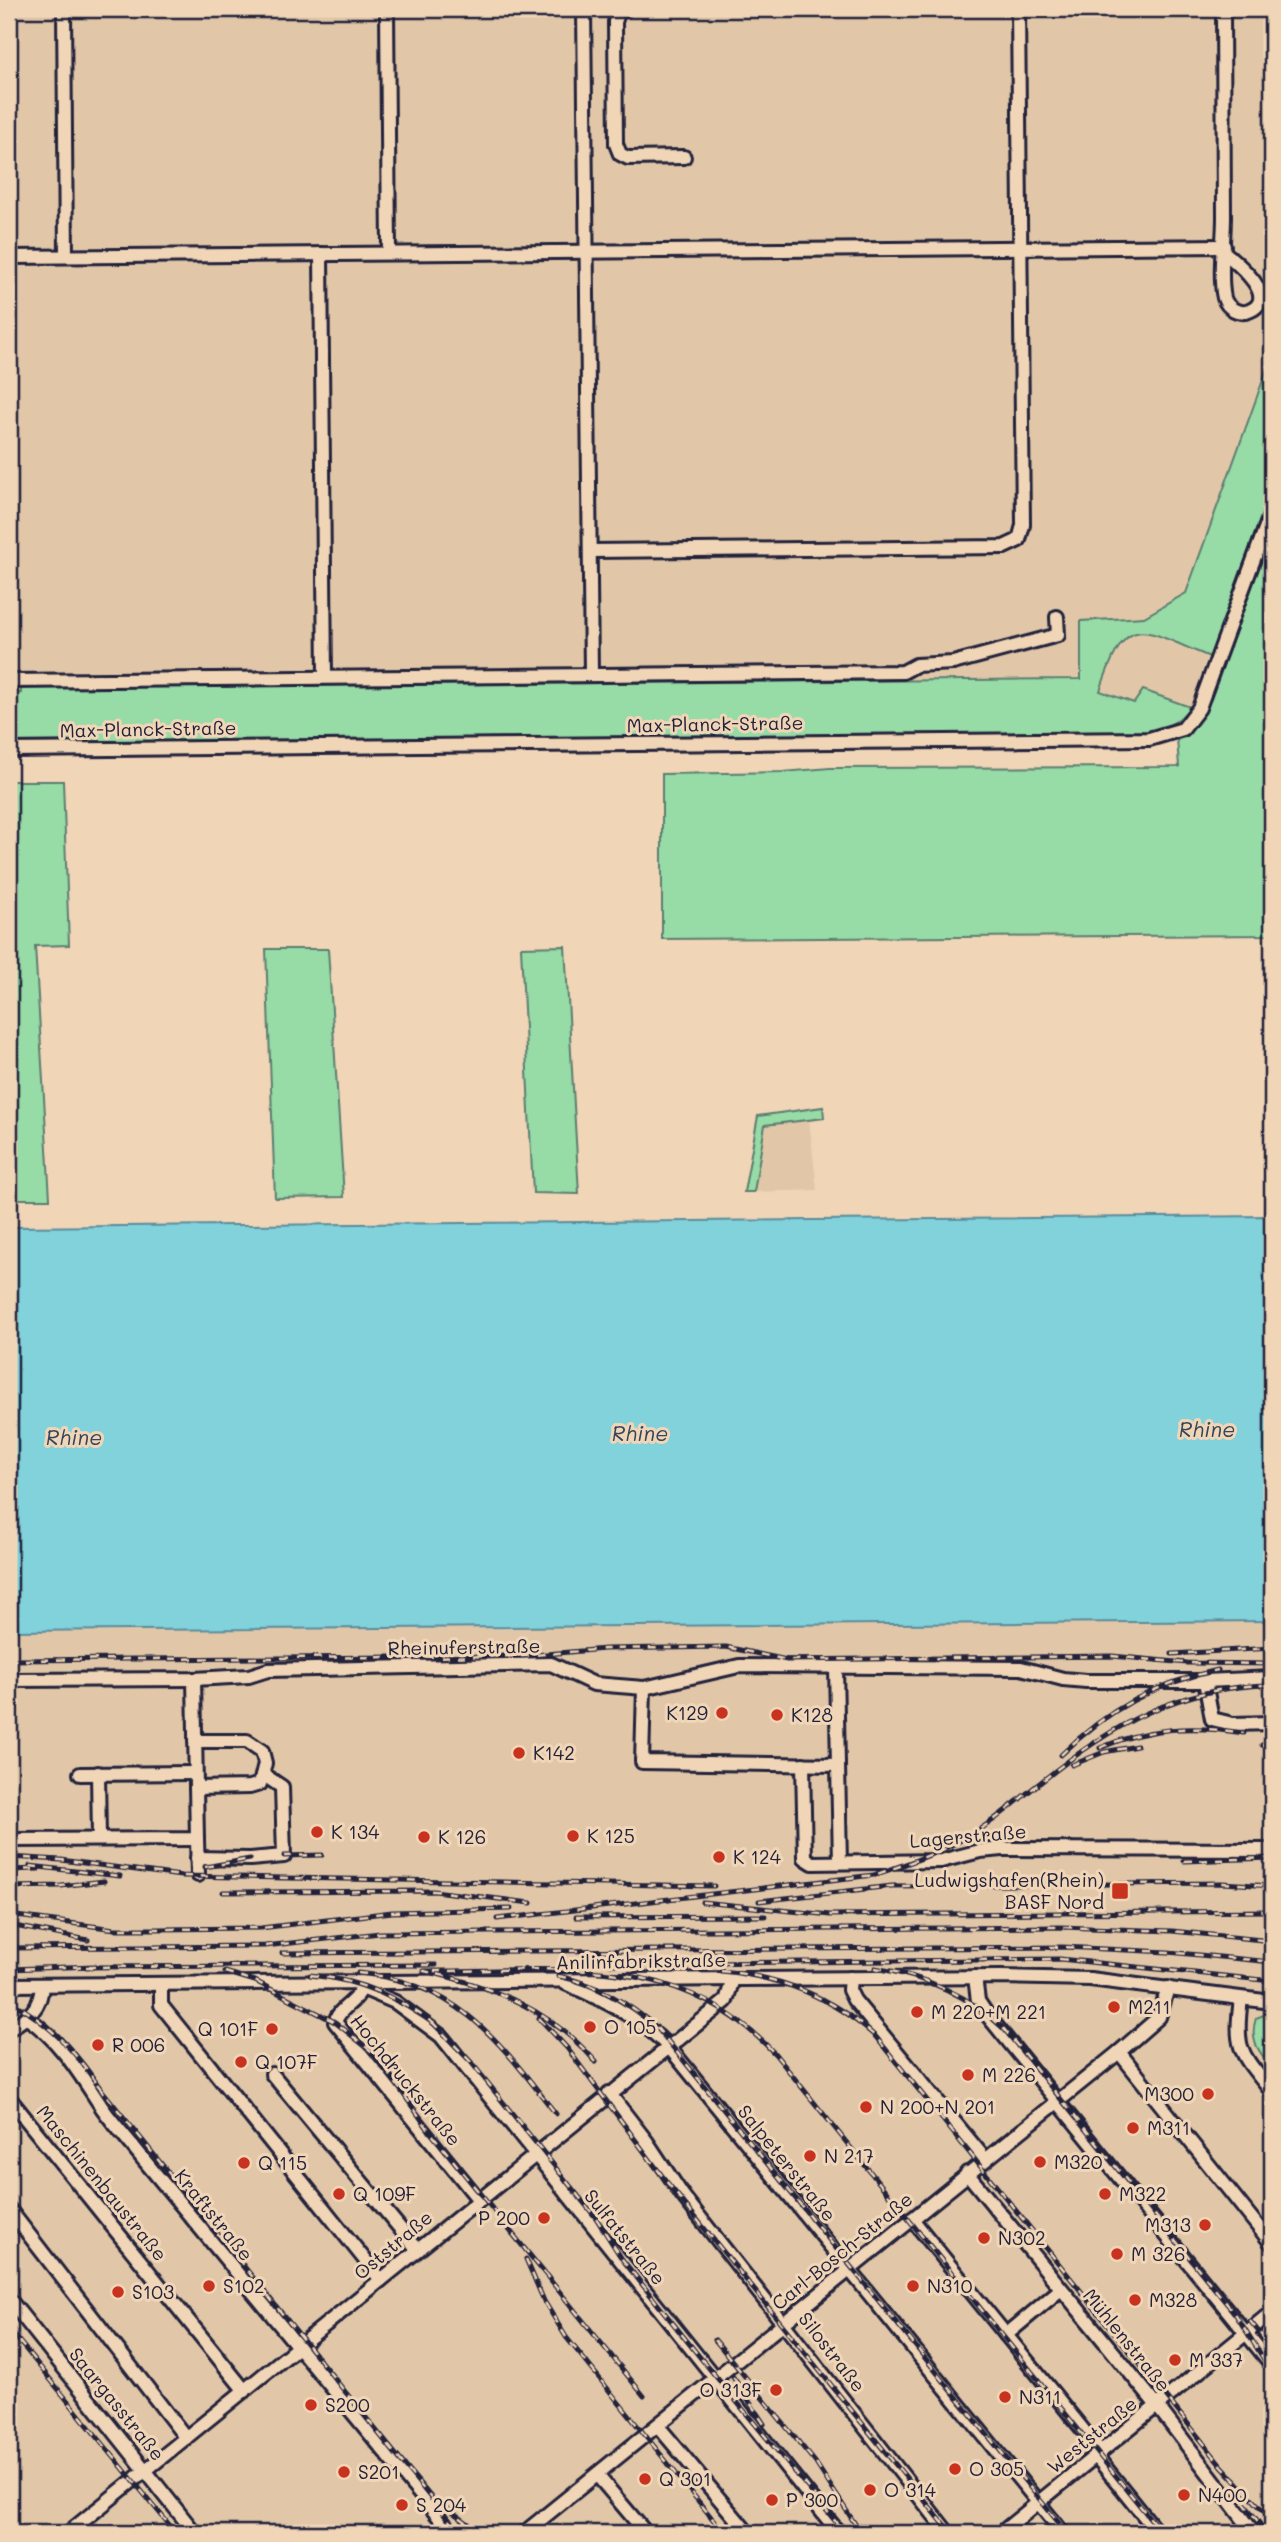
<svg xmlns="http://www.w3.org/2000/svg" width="1281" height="2542" font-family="Mali,sans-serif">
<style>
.built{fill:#e1c7a8}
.green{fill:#97dba6;stroke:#5c7e70;stroke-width:2}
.water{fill:#81d2db;stroke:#5b8c9b;stroke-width:2}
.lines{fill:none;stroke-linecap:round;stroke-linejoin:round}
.minor-casing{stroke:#22223b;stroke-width:18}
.minor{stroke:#f0d5b7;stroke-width:12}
.rail-casing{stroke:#22223b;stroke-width:5}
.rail{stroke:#f0d5b7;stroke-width:2.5;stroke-dasharray:8;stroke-linecap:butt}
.poi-dot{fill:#c8321e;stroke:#f0d5b7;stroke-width:2.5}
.labels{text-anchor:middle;stroke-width:6;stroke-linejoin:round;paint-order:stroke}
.street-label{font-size:19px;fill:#22223b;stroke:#f0d5b7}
.poi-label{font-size:19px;fill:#22223b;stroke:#f0d5b7;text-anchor:start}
.water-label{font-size:21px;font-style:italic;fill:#35455b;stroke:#f0d5b7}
</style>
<rect width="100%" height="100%" fill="#f0d5b7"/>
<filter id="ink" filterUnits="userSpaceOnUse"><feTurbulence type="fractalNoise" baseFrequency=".0143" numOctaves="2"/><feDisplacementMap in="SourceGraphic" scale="14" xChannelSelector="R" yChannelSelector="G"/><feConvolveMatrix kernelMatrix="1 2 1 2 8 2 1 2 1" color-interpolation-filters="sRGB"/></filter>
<g filter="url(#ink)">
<g class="built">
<path d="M 9,9 L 1272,9 L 1272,355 L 1185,593 L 1144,617 L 1081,621 L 1081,679 L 22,688 L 21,693 L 9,694 Z"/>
<path d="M 1144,631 L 1210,657 L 1190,707 L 1144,690 L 1134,703 L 1100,691 L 1113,652 L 1121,641 L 1130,633 Z"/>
<path d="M 809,1119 L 817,1190 L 754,1192 L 765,1125 Z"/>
<path d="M 1246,1620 L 1272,1621 L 1272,2533 L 9,2533 L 9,1631 Z"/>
</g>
<g class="green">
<path d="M 1272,355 L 1272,486 L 1210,657 C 1141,630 1128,607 1100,691 L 1134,703 L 1143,690 L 1190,707 C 1177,724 1165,728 1145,733 L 9,742 L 9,694 L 21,693 L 21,688 L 1081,679 L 1081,621 L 1144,617 L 1186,593 Z"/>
<path d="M 1272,532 L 1272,935 L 662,939 L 662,774 L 783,772 L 830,768 L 1179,767 L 1177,738 L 1194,725 L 1211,699 Z"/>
<path d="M 9,781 L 63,781 L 69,945 L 35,946 L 50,1199 L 9,1199 Z"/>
<path d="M 565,946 L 579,1194 L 533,1193 L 521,947 Z"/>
<path d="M 266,949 L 328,949 L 344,1197 L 275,1198 Z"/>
<path d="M 823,1107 L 824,1118 L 765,1125 L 754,1192 L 744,1192 L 758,1116 Z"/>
<path d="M 1272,2012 L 1272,2068 C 1258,2050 1249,2041 1256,2018 Z"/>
</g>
<path class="water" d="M 1272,1216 L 1272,1621 L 9,1631 L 9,1227 Z"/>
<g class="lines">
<g class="minor-casing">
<g id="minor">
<path d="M 64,9 L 66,256"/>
<path d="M 387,9 L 389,253"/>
<path d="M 584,9 L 591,674"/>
<path d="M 626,9 L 618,13 L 615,22 L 616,144 L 620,154 L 628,158 L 684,157"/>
<path d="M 1223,9 C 1223,78 1224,148 1224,217 C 1224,240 1219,277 1224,298 C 1227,308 1239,315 1249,311 C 1281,298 1236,262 1224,252"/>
<path d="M 321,254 L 325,677"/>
<path d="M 9,257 L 1224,246"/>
<path d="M 590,551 L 1004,547 L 1019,540 L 1023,525 L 1018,9"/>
<path d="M 9,681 L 903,672 L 916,665 L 953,663 L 1058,635 L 1057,617"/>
<path d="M 9,750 L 1149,739 L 1183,729 L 1199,708 L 1272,510"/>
<path d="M 836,1667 L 840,1862"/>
<path d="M 9,1680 L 194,1679 L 249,1676 L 268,1670 L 551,1664 L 594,1684 L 644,1688 L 739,1666 L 1021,1668 L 1063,1679 L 1086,1681 L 1205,1681 L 1272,1678"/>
<path d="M 1205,1681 L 1212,1719 L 1233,1724 L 1272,1723"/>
<path d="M 644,1688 L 642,1762 L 838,1765"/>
<path d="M 195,1741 L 247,1741 L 262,1751 L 265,1763 L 260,1784 L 250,1787 L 196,1788"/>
<path d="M 803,1764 L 805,1858 L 813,1863 L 941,1861 L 980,1851 L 1003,1849 L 1272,1850"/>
<path d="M 98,1773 L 99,1839"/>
<path d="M 80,1774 L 195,1773"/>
<path d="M 197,1839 L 198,1875"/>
<path d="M 9,1840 L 197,1839 L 194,1679"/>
<path d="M 197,1858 L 250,1859 L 284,1856 L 282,1787 L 264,1775"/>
<path d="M 975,1977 L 978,2001 L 988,2016 L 1272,2365"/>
<path d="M 850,1978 L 849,1990 L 854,2000 L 985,2159"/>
<path d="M 565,1983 C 604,2000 639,2017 669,2047 L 1063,2533"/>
<path d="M 161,1984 L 161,2005 L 381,2280"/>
<path d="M 362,1984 C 359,2003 340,2005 335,2022 L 479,2200"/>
<path d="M 9,1985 L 1000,1977 L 1090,1979 L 1272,2002"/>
<path d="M 362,1988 L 395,2002 L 441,2036 L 839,2533"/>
<path d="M 1241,1999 C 1234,2051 1241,2053 1272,2092"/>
<path d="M 27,2018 C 61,2040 81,2076 103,2109 C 116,2127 131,2143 144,2160 L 452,2533"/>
<path d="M 9,2029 C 28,2017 41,2009 42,1985"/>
<path d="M 1119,2052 L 1272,2244"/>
<path d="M 272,2074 L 418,2250"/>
<path d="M 609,2093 L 647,2142 L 683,2196 L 948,2533"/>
<path d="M 9,2098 L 245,2391"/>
<path d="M 967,2173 L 1158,2407 L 1254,2533"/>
<path d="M 9,2209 L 186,2438"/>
<path d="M 912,2219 L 1101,2452"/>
<path d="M 9,2299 L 195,2533"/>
<path d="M 1006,2335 L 1061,2289"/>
<path d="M 658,2426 L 748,2533"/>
<path d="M 1096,2456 L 1158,2533"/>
<path d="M 597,2475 L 646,2533"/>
<path d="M 68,2533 L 726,2001 L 733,1979"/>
<path d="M 524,2533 L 1119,2052 L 1159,2017 L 1168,1988"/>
<path d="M 1001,2533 L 1272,2312"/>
</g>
</g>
<use href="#minor" class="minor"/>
<g class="rail-casing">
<g id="rail">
<path d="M 1172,1654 L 1272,1648"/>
<path d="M 9,1660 L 522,1656 L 605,1649 L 726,1647 L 787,1660 L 1112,1656 L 1187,1663 L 1272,1664"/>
<path d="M 1262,1745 L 1266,1744"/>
<path d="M 1100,1748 C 1148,1727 1193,1725 1244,1733"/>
<path d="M 1061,1755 C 1107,1710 1155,1683 1218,1670"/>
<path d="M 1072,1765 L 1104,1752 L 1137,1746"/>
<path d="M 284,1856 L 322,1855"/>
<path d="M 9,1857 L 61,1860 L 181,1876 L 714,1886"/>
<path d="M 1184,1861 L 1272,1858"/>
<path d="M 30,1866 L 120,1876"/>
<path d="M 205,1867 L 250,1859"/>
<path d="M 9,1870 L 38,1869"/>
<path d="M 9,1887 L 61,1886 L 104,1881"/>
<path d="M 223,1892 L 434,1891 L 531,1903"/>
<path d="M 759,1901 L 892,1886 L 1222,1883 L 1272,1886"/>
<path d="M 702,1902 L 830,1915 L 1272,1911"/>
<path d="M 9,1915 L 115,1929 L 155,1929 L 261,1928 L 392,1912 L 511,1909"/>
<path d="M 576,1917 L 765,1916"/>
<path d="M 497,1919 L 874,1875 C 909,1863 946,1851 977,1831 C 1000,1817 1020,1798 1041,1782 C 1112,1725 1178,1686 1272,1685"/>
<path d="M 9,1925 L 88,1940"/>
<path d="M 9,1948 L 265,1946 L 380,1933 L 1061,1927 L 1172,1931 L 1272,1941"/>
<path d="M 282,1953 L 1062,1947 L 1168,1952 L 1272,1962"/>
<path d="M 611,1964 L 1060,1959 L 1272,1981"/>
<path d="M 86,1967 L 436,1965"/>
<path d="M 875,1968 C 924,1976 968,1994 1004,2029 L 1236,2315 L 1272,2372"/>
<path d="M 9,1969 L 95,1966"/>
<path d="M 721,1971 C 782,1977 830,1996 876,2037 L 1222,2466 L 1272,2520"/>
<path d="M 225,1972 L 255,1981 L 335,2022 L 376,2055 L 431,2133 L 644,2396"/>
<path d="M 358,1973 C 458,1982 499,2041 556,2114"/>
<path d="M 310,1975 C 362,1980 399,1998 440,2028"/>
<path d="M 558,1976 C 597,1984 629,2003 658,2029 L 1067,2533"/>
<path d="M 9,2001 C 48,2021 80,2056 103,2093"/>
<path d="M 539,2018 L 567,2048 L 666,2181 L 951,2533"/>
<path d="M 432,2022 L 471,2062 L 596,2218 L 622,2259 L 699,2356 L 845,2533"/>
<path d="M 596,2062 C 550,2009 492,1986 424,1971 C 554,1972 677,1948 775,2054 L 1162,2533"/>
<path d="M 97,2084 L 459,2533"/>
<path d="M 526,2259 L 544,2301 L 566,2337 L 724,2533"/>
<path d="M 1250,2321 L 1272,2348"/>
<path d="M 9,2329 L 176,2533"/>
<path d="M 715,2340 L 815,2462 L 861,2533"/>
<path d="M 733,2377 L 764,2424"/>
<path d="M 1243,2502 L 1267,2533"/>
<path d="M 447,2508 L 481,2533"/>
</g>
</g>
<use href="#rail" class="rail"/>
</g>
</g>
<g class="poi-dot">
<circle cx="722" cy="1713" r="7"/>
<circle cx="777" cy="1715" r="7"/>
<circle cx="519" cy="1753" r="7"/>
<circle cx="317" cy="1832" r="7"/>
<circle cx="573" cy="1836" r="7"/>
<circle cx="424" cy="1837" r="7"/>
<circle cx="719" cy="1857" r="7"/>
<rect x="1111" y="1882" width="18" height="18" rx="3.5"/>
<circle cx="1114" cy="2007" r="7"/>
<circle cx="917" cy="2012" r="7"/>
<circle cx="590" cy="2027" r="7"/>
<circle cx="272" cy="2029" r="7"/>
<circle cx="98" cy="2045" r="7"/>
<circle cx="241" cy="2062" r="7"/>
<circle cx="968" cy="2075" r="7"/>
<circle cx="1208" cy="2094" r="7"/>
<circle cx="866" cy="2107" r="7"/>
<circle cx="1133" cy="2128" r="7"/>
<circle cx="810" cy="2156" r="7"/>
<circle cx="1040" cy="2162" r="7"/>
<circle cx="244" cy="2163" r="7"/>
<circle cx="339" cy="2194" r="7"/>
<circle cx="1105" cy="2194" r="7"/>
<circle cx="544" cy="2218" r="7"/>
<circle cx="1205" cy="2225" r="7"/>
<circle cx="984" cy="2238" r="7"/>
<circle cx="1117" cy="2254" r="7"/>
<circle cx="209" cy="2286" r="7"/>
<circle cx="913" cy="2286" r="7"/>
<circle cx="118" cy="2292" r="7"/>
<circle cx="1135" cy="2300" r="7"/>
<circle cx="1175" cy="2360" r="7"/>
<circle cx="776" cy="2390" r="7"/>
<circle cx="1005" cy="2397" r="7"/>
<circle cx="311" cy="2405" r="7"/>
<circle cx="955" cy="2469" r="7"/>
<circle cx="344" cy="2472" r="7"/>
<circle cx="645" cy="2479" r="7"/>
<circle cx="870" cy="2490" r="7"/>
<circle cx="1184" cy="2495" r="7"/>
<circle cx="772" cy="2500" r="7"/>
<circle cx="402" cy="2505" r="7"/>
</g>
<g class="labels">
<g class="street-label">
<text transform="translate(715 724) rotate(-1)" y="7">Max-Planck-Straße</text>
<text transform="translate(148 729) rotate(-1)" y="7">Max-Planck-Straße</text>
<text transform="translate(464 1647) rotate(-1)" y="7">Rheinuferstraße</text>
<text transform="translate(968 1836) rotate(-5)" y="7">Lagerstraße</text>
<text transform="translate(641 1961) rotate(-1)" y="7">Anilinfabrikstraße</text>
<text transform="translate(406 2080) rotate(51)" y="7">Hochdruckstraße</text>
<text transform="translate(787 2163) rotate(51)" y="7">Salpeterstraße</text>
<text transform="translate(102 2183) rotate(51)" y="7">Maschinenbaustraße</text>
<text transform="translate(214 2215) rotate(51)" y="7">Kraftstraße</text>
<text transform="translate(625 2237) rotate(51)" y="7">Sulfatstraße</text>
<text transform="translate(393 2245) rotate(-40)" y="7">Oststraße</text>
<text transform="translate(842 2251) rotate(-39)" y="7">Carl-Bosch-Straße</text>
<text transform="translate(1127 2340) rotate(51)" y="7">Mühlenstraße</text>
<text transform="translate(832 2352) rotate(52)" y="7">Silostraße</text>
<text transform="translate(117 2404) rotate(51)" y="7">Saargasstraße</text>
<text transform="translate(1092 2435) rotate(-39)" y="7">Weststraße</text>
</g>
<g class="poi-label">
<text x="708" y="1720" text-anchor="end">K129</text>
<text x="791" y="1722">K128</text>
<text x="533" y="1760">K142</text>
<text x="331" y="1839">K 134</text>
<text x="587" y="1843">K 125</text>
<text x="438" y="1844">K 126</text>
<text x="733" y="1864">K 124</text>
<text x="1104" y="1887" text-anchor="end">Ludwigshafen(Rhein)<tspan x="1104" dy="22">BASF Nord</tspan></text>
<text x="1128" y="2014">M211</text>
<text x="931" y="2019">M 220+M 221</text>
<text x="604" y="2034">O 105</text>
<text x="258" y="2036" text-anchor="end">Q 101F</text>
<text x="112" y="2052">R 006</text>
<text x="255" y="2069">Q 107F</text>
<text x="982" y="2082">M 226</text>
<text x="1194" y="2101" text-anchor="end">M300</text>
<text x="880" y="2114">N 200+N 201</text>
<text x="1147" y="2135">M311</text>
<text x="824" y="2163">N 217</text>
<text x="1054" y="2169">M320</text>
<text x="258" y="2170">Q 115</text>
<text x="353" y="2201">Q 109F</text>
<text x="1119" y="2201">M322</text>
<text x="530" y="2225" text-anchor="end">P 200</text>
<text x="1191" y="2232" text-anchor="end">M313</text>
<text x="998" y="2245">N302</text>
<text x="1131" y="2261">M 326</text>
<text x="223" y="2293">S102</text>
<text x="927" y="2293">N310</text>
<text x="132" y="2299">S103</text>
<text x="1149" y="2307">M328</text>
<text x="1189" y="2367">M 337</text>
<text x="762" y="2397" text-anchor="end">O 313F</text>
<text x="1019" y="2404">N311</text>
<text x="325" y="2412">S200</text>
<text x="969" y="2476">O 305</text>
<text x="358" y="2479">S201</text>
<text x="659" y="2486">Q 301</text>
<text x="884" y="2497">O 314</text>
<text x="1198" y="2502">N400</text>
<text x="786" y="2507">P 300</text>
<text x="416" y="2512">S 204</text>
</g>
<g class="water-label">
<text x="1207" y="1437">Rhine</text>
<text x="640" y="1441">Rhine</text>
<text x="74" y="1445">Rhine</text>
</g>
</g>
<rect width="1281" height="2542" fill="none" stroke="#f0d5b7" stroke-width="35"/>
<rect x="18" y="18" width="1246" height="2507" fill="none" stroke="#22223b" stroke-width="2.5" filter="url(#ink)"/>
</svg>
